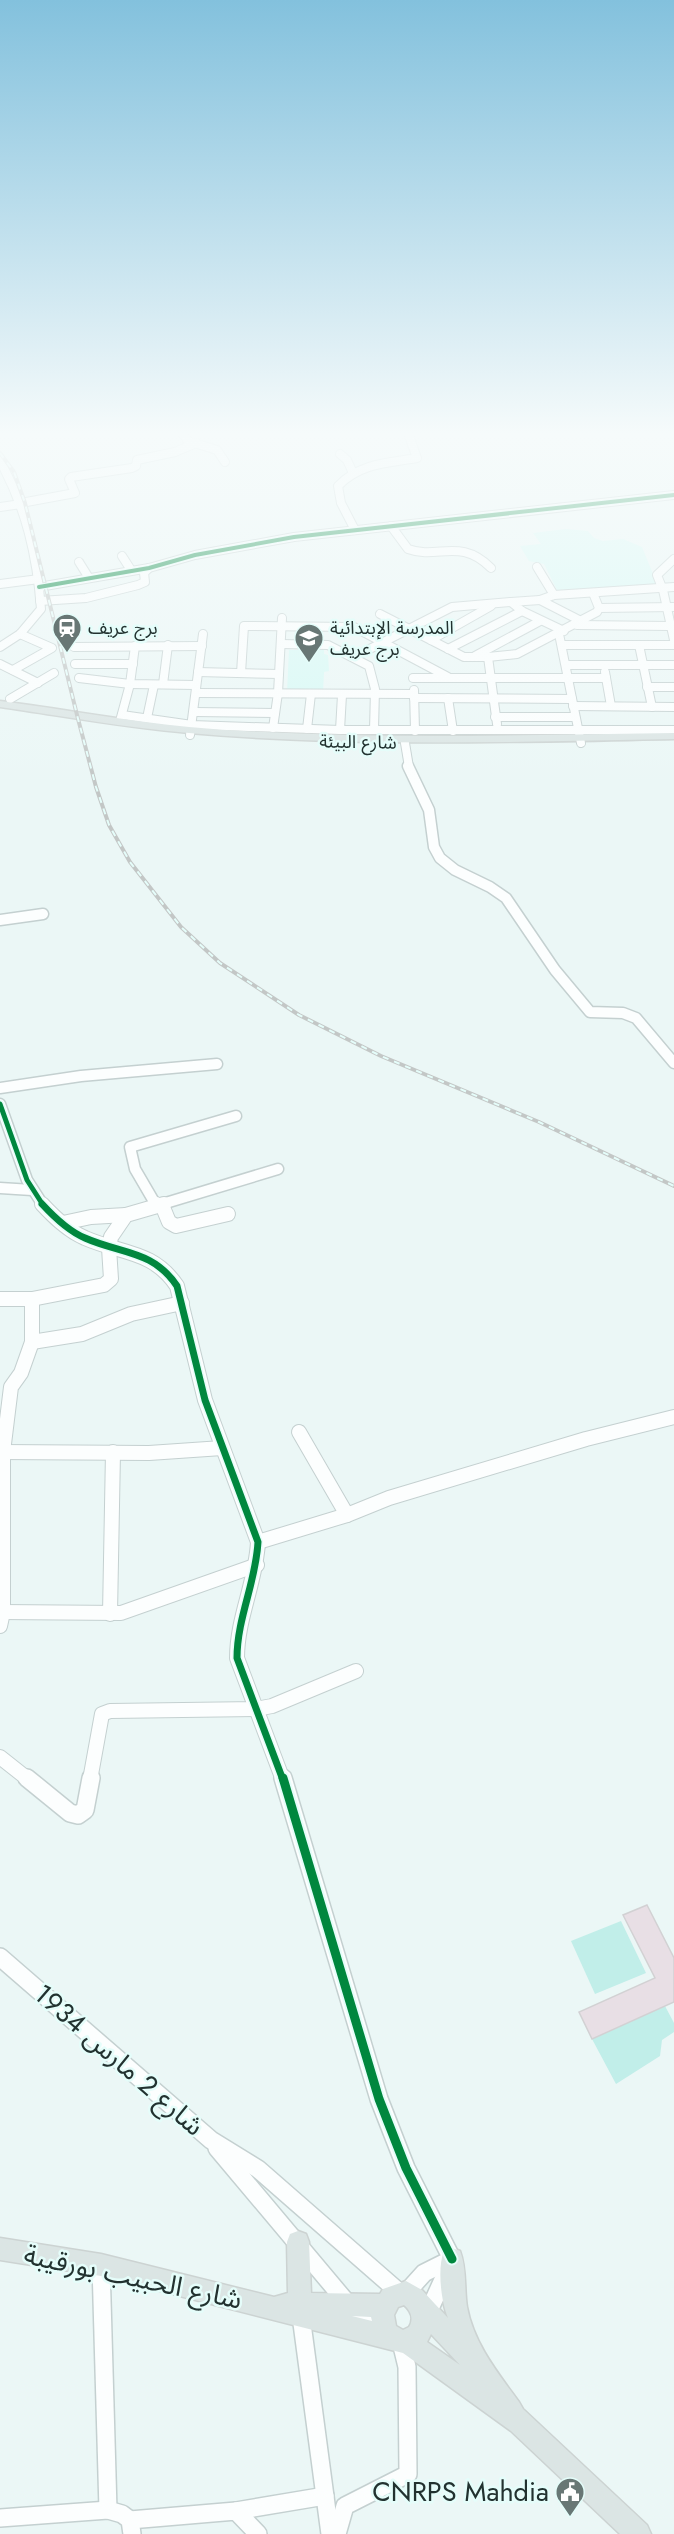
<svg xmlns="http://www.w3.org/2000/svg" width="674" height="2534" font-family="Jost,'Noto Sans Arabic',sans-serif">
<style>
.built{fill:#d7f9f5}
.green{fill:#c1eee9}
.building{fill:#e8dfe5;stroke:#d2d1d3;stroke-width:1.5}
.lines{fill:none;stroke-linecap:round;stroke-linejoin:round}
.minor-far3-casing{stroke:#c4d0d0;stroke-width:10}
.minor-far2-casing{stroke:#c4d0d0;stroke-width:13}
.minor-far1-casing{stroke:#c4d0d0;stroke-width:16}
.minor-casing{stroke:#c4d0d0;stroke-width:20}
.major-casing{stroke:#ccd3d2;stroke-width:3}
.minor-far3{stroke:#fcfefe;stroke-width:8}
.minor-far2{stroke:#fcfefe;stroke-width:10}
.minor-far1{stroke:#fcfefe;stroke-width:14}
.minor{stroke:#fcfefe;stroke-width:17}
.major{fill:#dbe5e4;fill-rule:evenodd}
.rail-casing{stroke:#c3c7c6;stroke-width:4}
.rail{stroke:#e5fdfa;stroke-width:2;stroke-dasharray:6;stroke-linecap:butt}
.cycleway-far3-casing{stroke:#e5fdfa;stroke-width:6}
.cycleway-far2-casing{stroke:#e5fdfa;stroke-width:8}
.cycleway-far1-casing{stroke:#e5fdfa;stroke-width:10}
.cycleway-casing{stroke:#e5fdfa;stroke-width:13}
.cycleway-far3{stroke:#00873e;stroke-width:4}
.cycleway-far2{stroke:#00873e;stroke-width:5}
.cycleway-far1{stroke:#00873e;stroke-width:7}
.cycleway{stroke:#00873e;stroke-width:9}
.labels{text-anchor:middle;stroke-width:5;stroke-linejoin:round;paint-order:stroke}
.far-poi-label{font-size:18px;fill:#223230;stroke:#e5fdfa;text-anchor:start}
.far-street-label{font-size:18px;fill:#223230;stroke:#e5fdfa}
.near-street-label{font-size:27px;fill:#223230;stroke:#e5fdfa}
.near-poi-label{font-size:27px;fill:#223230;stroke:#e5fdfa;text-anchor:end}
</style>
<rect width="100%" height="100%" fill="#ebf7f6"/>
<g class="built">
<path d="M 566,529 L 588,531 L 594,538 L 603,541 L 623,539 L 642,547 L 658,586 L 564,592 L 557,590 L 544,564 L 529,561 L 520,546 L 541,544 L 533,533 Z"/>
<path d="M 289,650 L 324,650 L 324,654 L 328,655 L 329,671 L 324,672 L 323,693 L 287,692 Z"/>
</g>
<g class="green">
<path d="M 621,1921 L 646,1973 L 595,1994 L 571,1941 Z"/>
<path d="M 665,2006 L 674,2023 L 674,2032 L 662,2040 L 660,2056 L 616,2084 L 592,2039 Z"/>
</g>
<path class="building" d="M 647,1905 L 674,1958 L 674,2002 L 592,2039 L 579,2012 L 655,1978 L 623,1915 Z"/>
<g class="lines">
<g class="minor-far3-casing">
<g id="minor-far3">
<path d="M 182,433 L 188,441 L 217,450 L 225,462"/>
<path d="M 340,454 L 347,460 L 353,473"/>
<path d="M 0,461 C 26,508 37,556 41,609 L 20,634 L 0,647"/>
<path d="M 21,503 L 75,493 L 69,479 L 71,477 L 132,468 L 136,466 L 137,460 L 175,452 L 196,443"/>
<path d="M 0,507 L 21,504"/>
<path d="M 391,526 L 408,549 C 438,560 460,537 491,568"/>
<path d="M 355,530 L 341,503 L 338,486 C 360,463 388,463 417,458 L 408,433"/>
<path d="M 122,556 L 131,570"/>
<path d="M 674,559 L 657,575 L 663,590 L 674,640"/>
<path d="M 79,562 L 89,578"/>
<path d="M 537,567 L 554,595"/>
<path d="M 0,584 L 39,579"/>
<path d="M 39,587 L 149,568 L 195,555 L 294,537 L 674,495"/>
<path d="M 540,600 L 511,602 L 522,611 L 564,631"/>
<path d="M 40,601 L 86,598 L 138,585 L 145,582 L 144,573 L 149,568"/>
<path d="M 599,608 L 674,607"/>
<path d="M 380,614 L 464,657 L 488,657 L 517,654 L 597,612 L 599,608 L 593,593"/>
<path d="M 581,621 L 540,600 L 554,595 L 674,587"/>
<path d="M 577,625 L 669,626"/>
<path d="M 559,634 L 581,743"/>
<path d="M 431,640 L 491,606"/>
<path d="M 281,644 L 328,645 L 369,666 L 375,689 L 374,730"/>
<path d="M 562,645 L 674,645"/>
<path d="M 639,645 L 652,707"/>
<path d="M 74,647 L 202,646"/>
<path d="M 448,649 L 522,611"/>
<path d="M 475,656 L 540,621"/>
<path d="M 354,657 L 452,607 L 511,602"/>
<path d="M 488,657 L 497,724"/>
<path d="M 0,664 L 38,683"/>
<path d="M 75,664 L 133,664"/>
<path d="M 568,665 L 674,665"/>
<path d="M 13,670 L 52,648 L 20,634"/>
<path d="M 198,672 L 279,674"/>
<path d="M 605,672 L 611,706"/>
<path d="M 241,673 L 244,626 L 354,627 L 448,677"/>
<path d="M 79,678 L 130,684 L 196,685"/>
<path d="M 413,678 L 606,678"/>
<path d="M 163,684 L 168,645"/>
<path d="M 647,687 L 674,687"/>
<path d="M 414,690 L 415,731"/>
<path d="M 196,693 L 414,694"/>
<path d="M 414,698 L 572,699"/>
<path d="M 448,698 L 453,731"/>
<path d="M 10,699 L 54,673"/>
<path d="M 573,706 L 674,707"/>
<path d="M 194,712 L 275,713"/>
<path d="M 122,715 L 192,725 L 340,730 L 674,730"/>
<path d="M 495,717 L 575,717"/>
<path d="M 147,718 L 154,685"/>
<path d="M 120,721 L 130,684 L 135,646"/>
<path d="M 273,728 L 278,693 L 282,618"/>
<path d="M 307,729 L 311,694"/>
<path d="M 340,730 L 342,695"/>
<path d="M 190,735 L 203,634"/>
<path d="M 405,743 L 409,767"/>
</g>
</g>
<g class="minor-far2-casing">
<g id="minor-far2">
<path d="M 408,766 L 429,810 L 434,847 L 440,858 L 455,870 L 490,887 L 506,898 L 555,970 L 590,1012 L 623,1013 L 636,1018 L 674,1063"/>
<path d="M 0,920 L 43,914"/>
<path d="M 0,1088 L 81,1076 L 217,1064"/>
<path d="M 0,1104 L 27,1180 L 43,1205"/>
<path d="M 0,1188 L 32,1190"/>
<path d="M 156,1205 L 135,1169 L 130,1147 L 236,1116"/>
<path d="M 159,1205 L 278,1169"/>
</g>
</g>
<g class="minor-far1-casing">
<g id="minor-far1">
<path d="M 42,1204 C 54,1217 68,1231 85,1238 C 121,1254 153,1250 177,1286 L 205,1400 L 258,1542 C 256,1582 237,1618 237,1658 L 283,1780"/>
<path d="M 156,1204 L 157,1206"/>
<path d="M 162,1205 L 169,1222 L 176,1226 L 228,1214"/>
<path d="M 63,1223 L 91,1217 L 126,1215"/>
<path d="M 0,1299 L 32,1299 L 104,1285 L 111,1279 L 109,1248 L 111,1237 L 126,1215 L 164,1204"/>
<path d="M 32,1342 L 82,1334 L 131,1314 L 182,1303"/>
<path d="M 299,1432 L 347,1515"/>
<path d="M 0,1452 L 149,1453 L 222,1448"/>
<path d="M 258,1542 L 347,1515 L 389,1498 L 586,1439 L 674,1417"/>
<path d="M 0,1612 L 121,1613 L 257,1565"/>
<path d="M 110,1614 L 113,1452"/>
<path d="M 0,1626 L 3,1612 L 3,1452 L 11,1387 L 21,1373 L 32,1342 L 32,1299"/>
<path d="M 0,1757 L 29,1780"/>
<path d="M 90,1780 L 102,1714 L 110,1711 L 256,1709 L 272,1706 L 356,1671"/>
</g>
</g>
<g class="minor-casing">
<g id="minor">
<path d="M 27,1778 L 70,1813 L 78,1815 L 85,1810 L 91,1778"/>
<path d="M 283,1778 L 379,2099 L 406,2168 L 452,2259"/>
<path d="M 0,1957 L 211,2140 L 258,2169 L 400,2293"/>
<path d="M 217,2148 L 348,2304 L 383,2330"/>
<path d="M 101,2265 L 108,2510"/>
<path d="M 406,2293 L 424,2273 L 452,2259"/>
<path d="M 427,2315 L 447,2271"/>
<path d="M 301,2316 L 330,2534"/>
<path d="M 236,2511 L 325,2496"/>
<path d="M 0,2518 L 108,2510 L 122,2514 L 130,2520 L 132,2534"/>
<path d="M 130,2520 L 236,2511 L 258,2534"/>
<path d="M 337,2534 L 345,2506 L 408,2474 L 407,2367 L 401,2342"/>
</g>
</g>
<g class="major-casing">
<g id="major">
<path d="M 0,701 C 63,709 126,721 189,727 C 350,741 513,735 674,733 L 674,739 C 513,742 350,747 189,733 C 126,728 63,716 0,707 Z"/>
<path d="M 298,2231 L 306,2234 L 309,2242 L 311,2293 L 380,2294 L 383,2289 L 406,2281 L 422,2290 L 448,2318 C 441,2301 437,2268 444,2251 L 452,2248 L 460,2251 C 467,2269 464,2289 467,2307 C 474,2344 498,2373 519,2402 L 523,2409 L 647,2525 L 651,2534 L 620,2534 L 511,2431 L 403,2353 L 101,2276 L 0,2260 L 0,2238 L 101,2254 L 274,2297 L 288,2293 L 287,2242 L 290,2234 ZM 404,2305 C 411,2311 414,2319 409,2327 L 403,2330 L 396,2326 L 394,2315 L 398,2307 ZM 352,2316 L 371,2317 L 372,2321 ZM 431,2334 L 460,2365 L 427,2342 Z"/>
</g>
</g>
<use href="#minor-far3" class="minor-far3"/>
<use href="#minor-far2" class="minor-far2"/>
<use href="#minor-far1" class="minor-far1"/>
<use href="#minor" class="minor"/>
<use href="#major" class="major"/>
<g class="rail-casing">
<path id="rail" d="M 0,453 L 14,472 L 25,503 L 77,715 L 96,787 L 109,825 L 130,862 L 181,927 L 220,963 L 299,1015 L 381,1056 L 539,1122 L 674,1186"/>
</g>
<use href="#rail" class="rail"/>
<g class="cycleway-far3-casing">
<path id="cycleway-far3" d="M 39,587 L 149,568 L 195,555 L 294,537 L 674,495"/>
</g>
<g class="cycleway-far2-casing">
<path id="cycleway-far2" d="M 0,1104 L 27,1180 L 43,1205"/>
</g>
<g class="cycleway-far1-casing">
<path id="cycleway-far1" d="M 42,1204 C 54,1217 68,1231 85,1238 C 121,1254 153,1250 177,1286 L 205,1400 L 258,1542 C 256,1582 237,1618 237,1658 L 283,1780"/>
</g>
<g class="cycleway-casing">
<path id="cycleway" d="M 283,1778 L 379,2099 L 406,2168 L 452,2259"/>
</g>
<use href="#cycleway-far3" class="cycleway-far3"/>
<use href="#cycleway-far2" class="cycleway-far2"/>
<use href="#cycleway-far1" class="cycleway-far1"/>
<use href="#cycleway" class="cycleway"/>
</g>
<linearGradient id="sky" x2="0" y2="1"><stop stop-color="#83c1dd"/><stop offset="0.55" stop-color="#f6fbfb"/><stop offset="1" stop-color="#f6fbfb" stop-opacity="0"/></linearGradient>
<rect width="674" height="788" fill="url(#sky)"/>
<defs>
<g id="station-pin" transform="scale(1.5)"><path d="M0 17L-7.5 6A9.5 9.5 0 1 1 7.5 6Z" fill="#687775" stroke="#e5fdfa"/><path d="M-3-6H3Q5-6 5-4V2Q5 4 3 4L4.5 6H3L1.5 4h-3L-3 6H-4.5L-3 4Q-5 4-5 2V-4Q-5-6-3-6ZM-3.5-4v3h7v-3ZM-3.5 1v1.5H-2V1ZM2 1v1.5H3.5V1Z" fill="#fff"/></g>
<g id="school-pin" transform="scale(1.5)"><path d="M0 17L-7.5 6A9.5 9.5 0 1 1 7.5 6Z" fill="#687775" stroke="#e5fdfa"/><path d="M0-5L7-2L0 1L-7-2ZM-4 1L0 2.5L4 1V4Q0 6-4 4Z" fill="#fff"/></g>
<g id="civic-pin" transform="scale(1.5)"><path d="M0 17L-7.5 6A9.5 9.5 0 1 1 7.5 6Z" fill="#687775" stroke="#e5fdfa"/><path d="M-.6-6.5H3V-4.5H.6V-3L4-1V1h2V6H-6V1h2V-1L-.6-3ZM-1.2 2.5V6h2.4V2.5Z" fill="#fff"/></g>
</defs>
<g fill-rule="evenodd">
<use href="#station-pin" x="67" y="628"/>
<use href="#school-pin" x="309" y="638"/>
<use href="#civic-pin" x="570" y="2492"/>
</g>
<g class="labels">
<g class="far-poi-label">
<text x="88" y="634">برج عريف</text>
<text x="330" y="634">المدرسة الإبتدائية<tspan x="330" dy="21">برج عريف</tspan></text>
</g>
<g class="far-street-label">
<text transform="translate(358 742) rotate(1)" y="6">شارع البيئة</text>
</g>
<g class="near-street-label">
<text transform="translate(119 2060) rotate(41)" y="9">شارع 2 مارس 1934</text>
<text transform="translate(133 2277) rotate(12)" y="9">شارع الحبيب بورقيبة</text>
</g>
<g class="near-poi-label">
<text x="549" y="2501">CNRPS Mahdia</text>
</g>
</g>
</svg>
